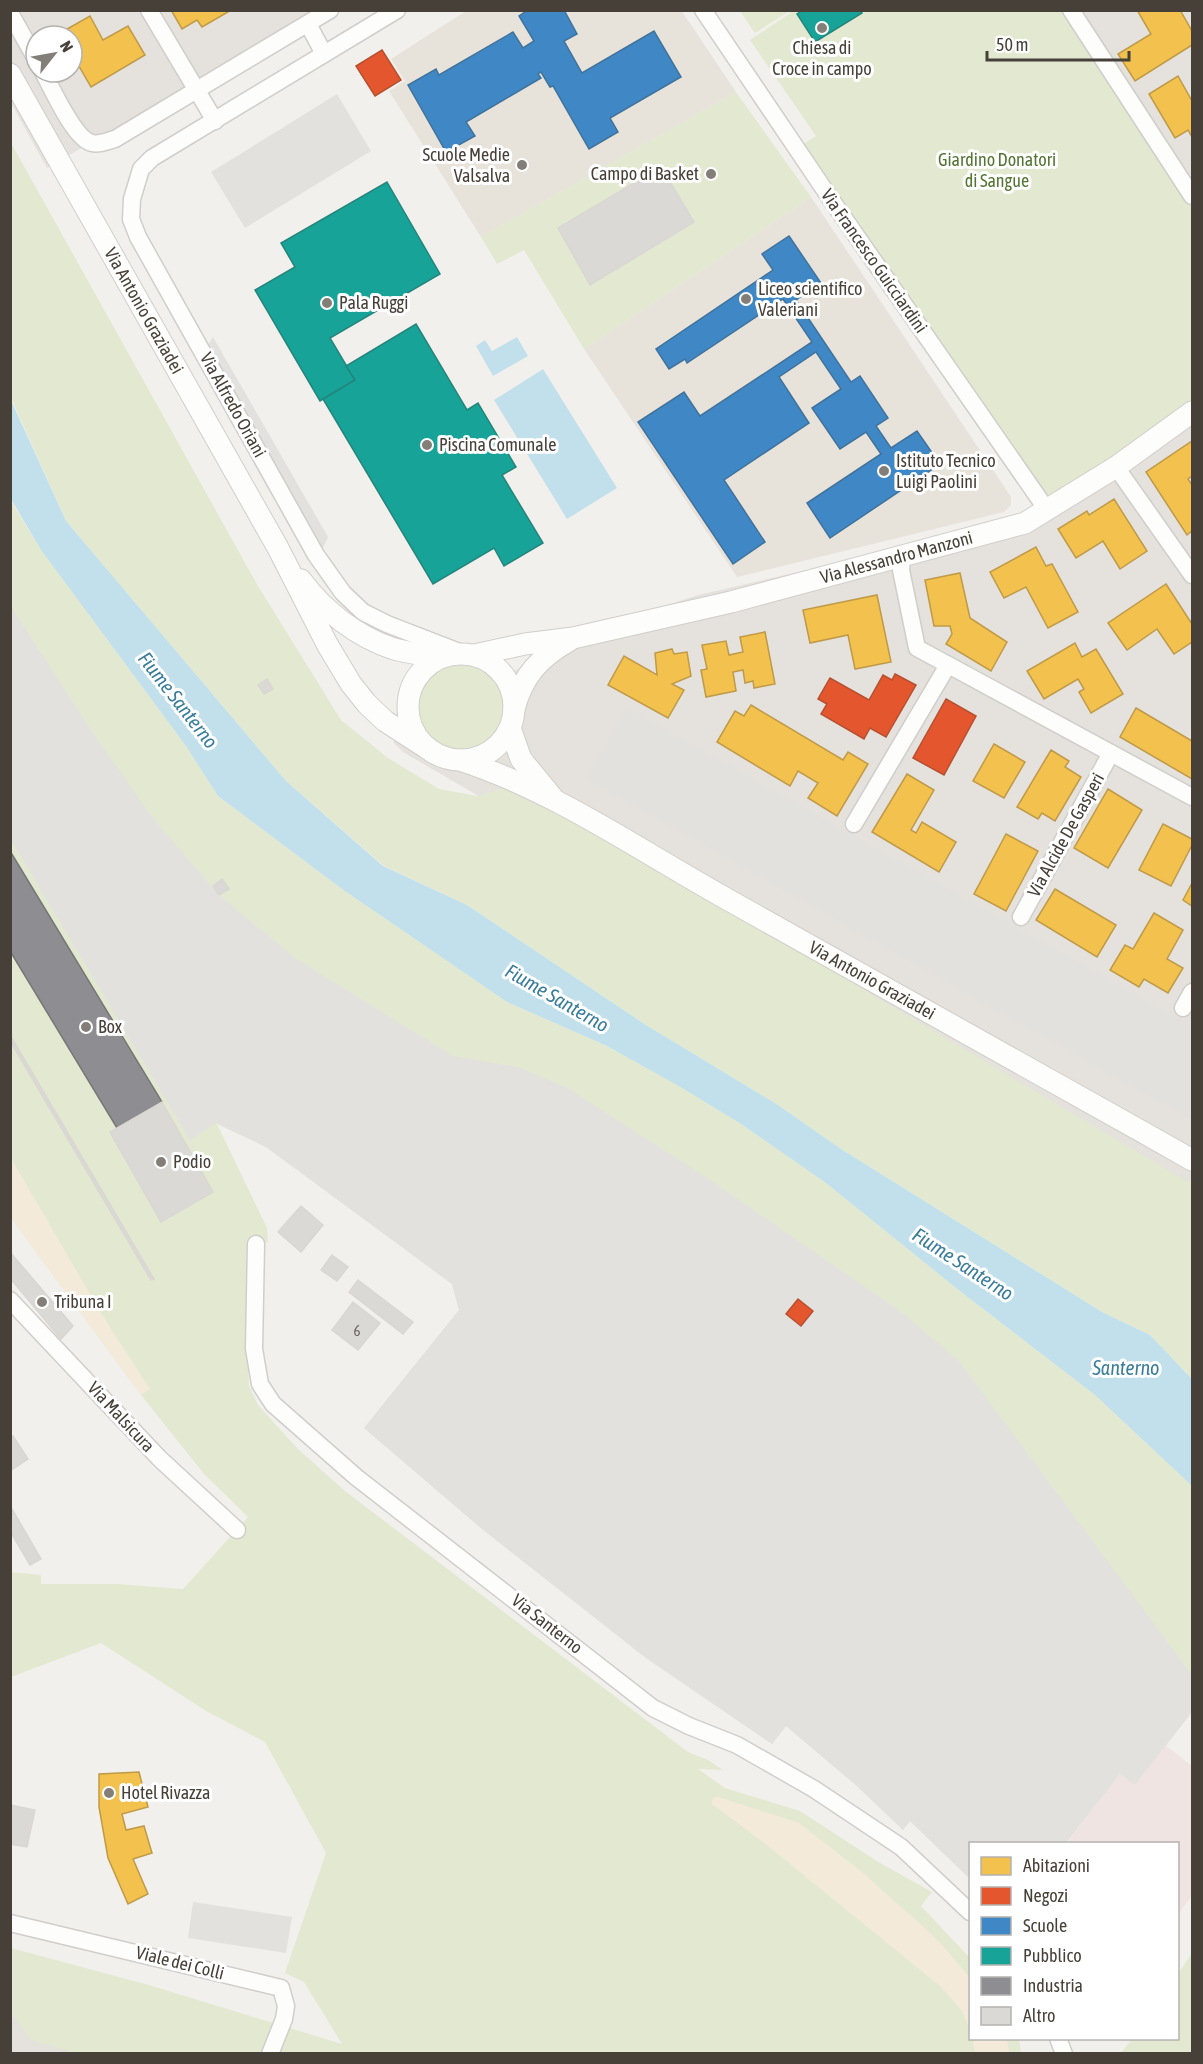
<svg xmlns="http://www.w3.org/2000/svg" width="1203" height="2064" font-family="'Asap Condensed',sans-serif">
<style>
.residential{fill:#e5e1dc;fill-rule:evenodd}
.education{fill:#e7e2da}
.medical{fill:#f0e4e3}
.green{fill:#e2e9d0}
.sand{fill:#f3eada}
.parking{fill:#e3e1de}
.water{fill:#c2e0eb}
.homes{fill:#f2c14e;stroke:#bf9a48;stroke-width:1.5}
.shops{fill:#e4572e;stroke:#b55031;stroke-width:1.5}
.schools{fill:#3f88c5;stroke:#41729b;stroke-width:1.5}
.public{fill:#17a398;stroke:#25857c;stroke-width:1.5}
.industry{fill:#8d8d92;stroke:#787677;stroke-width:1.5}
.building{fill:#dbd9d5;stroke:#dad7d3;stroke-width:1.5}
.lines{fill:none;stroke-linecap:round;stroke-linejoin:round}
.minor-casing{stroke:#d0cecb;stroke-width:19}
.tertiary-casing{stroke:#d0cecb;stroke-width:23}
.minor{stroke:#fdfdfc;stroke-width:16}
.tertiary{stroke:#fdfdfc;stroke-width:21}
.poi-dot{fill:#837e78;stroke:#fff;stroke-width:2}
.labels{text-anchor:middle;stroke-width:6;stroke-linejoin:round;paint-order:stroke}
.number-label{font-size:15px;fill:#6d6761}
.poi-label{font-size:18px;fill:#474039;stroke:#fff;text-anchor:start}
.park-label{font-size:18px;fill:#537432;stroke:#fff}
.street-label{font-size:18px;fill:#474039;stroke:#fff}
.water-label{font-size:20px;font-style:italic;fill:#397d9a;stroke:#fff}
</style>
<rect width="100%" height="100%" fill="#f2f0ed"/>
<g class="residential">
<path d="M 10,11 L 317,11 L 47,168 L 11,103 ZM 36,36 L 72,36 L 72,72 L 36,72 Z"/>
<path d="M 1076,11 L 1192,11 L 1192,186 Z"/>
<path d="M 1192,417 L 1192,1178 L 1161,1215 L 494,805 L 403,752 L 393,742 L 576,635 L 698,595 L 1043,516 Z"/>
<path d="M 10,2016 L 15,2017 L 80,2053 L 11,2053 Z"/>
</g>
<g class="education">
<path d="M 681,10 L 736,92 L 481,237 L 389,91 L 405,81 L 391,59 L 466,11 Z"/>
<path d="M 811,197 L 1011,497 L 1011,505 L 1004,512 L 737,577 L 584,349 Z"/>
</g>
<path class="medical" d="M 1165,1745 L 1192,1766 L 1192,1895 L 1178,1915 L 1178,1844 L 1066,1844 L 1120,1774 L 1135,1785 Z"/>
<g class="green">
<path d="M 740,11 L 790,11 L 755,33 Z"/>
<path d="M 793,11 L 803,11 L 798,15 L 816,42 L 861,13 L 860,11 L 1076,11 L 1192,186 L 1192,417 L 1043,516 L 789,153 L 816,136 L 750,40 Z"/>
<path d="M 736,92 L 811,197 L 584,349 L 524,250 L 497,264 L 481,237 Z"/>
<path d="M 10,141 L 258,586 L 341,720 L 388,758 L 439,789 L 477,796 L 504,788 L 539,807 L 549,803 L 1188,1182 L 1192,1178 L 1192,1379 L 1150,1335 L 1102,1312 L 841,1149 L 778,1105 L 646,1025 L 467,905 L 384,866 L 286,781 L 66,521 L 11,398 Z"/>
<path d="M 10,499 L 41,550 L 186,746 L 218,796 L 342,889 L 507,1002 L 607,1046 L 682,1088 L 741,1124 L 826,1183 L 956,1288 L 1095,1395 L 1192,1486 L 1192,1712 L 1135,1785 L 1120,1774 L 1066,1843 L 970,1844 L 970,1879 L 910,1821 L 903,1830 L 858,1787 L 786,1726 L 772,1744 L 646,1658 L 482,1529 L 364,1428 L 459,1310 L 452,1284 L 266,1147 L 217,1124 L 267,1228 L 268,1242 L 247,1246 L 248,1368 L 249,1386 L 258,1405 L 298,1449 L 345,1491 L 688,1752 L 708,1760 L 723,1770 L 698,1769 L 725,1788 L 800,1811 L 880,1863 L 932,1892 L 921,1906 L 970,1958 L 970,2038 L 1019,2039 L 1021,2053 L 79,2054 L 31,2040 L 15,2017 L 11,2016 L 11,1948 L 149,1985 L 342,2044 L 304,1982 L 285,1973 L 326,1853 L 265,1742 L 206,1711 L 101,1643 L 11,1677 L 11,1572 L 41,1575 L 41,1584 L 117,1584 L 183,1589 L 248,1517 L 204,1474 L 141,1395 L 11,1218 Z"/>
<circle cx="461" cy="707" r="42"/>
<path d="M 1192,1953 L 1192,2053 L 1121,2053 L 1132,2039 L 1178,2038 L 1178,1974 Z"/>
</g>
<g class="sand">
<path d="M 11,1158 L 101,1313 L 150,1389 L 141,1395 L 11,1218 Z"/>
<path d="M 718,1797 L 799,1823 L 862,1872 L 928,1931 L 944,1947 L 970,1978 L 970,2030 L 962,2011 L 940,1986 L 763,1842 L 712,1804 L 712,1801 L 714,1798 Z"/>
<path d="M 973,2039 L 1007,2039 L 1009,2053 L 975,2053 Z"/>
</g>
<g class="parking">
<path d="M 337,94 L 371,151 L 245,228 L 211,172 Z"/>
<path d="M 213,337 L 328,537 L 322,550 L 207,347 Z"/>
<path d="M 10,605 L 91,730 L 152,817 L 219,895 L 298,960 L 453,1056 L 518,1067 L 568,1088 L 713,1182 L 904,1314 L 959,1361 L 1192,1675 L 1192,1712 L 1135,1785 L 1120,1774 L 1066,1843 L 970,1844 L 970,1879 L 910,1821 L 903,1830 L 858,1787 L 786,1726 L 772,1744 L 646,1658 L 482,1529 L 364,1428 L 459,1310 L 452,1284 L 266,1147 L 216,1123 L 190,1140 L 11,840 Z"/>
<path d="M 627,708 L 1192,1026 L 1192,1120 L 585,778 Z"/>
<path d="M 193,1902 L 292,1917 L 286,1953 L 188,1938 Z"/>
</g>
<g class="water">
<path d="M 517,337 L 528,356 L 493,376 L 476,346 L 485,340 L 492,351 Z"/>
<path d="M 543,369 L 617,488 L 567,519 L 494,400 Z"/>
<path d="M 10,398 L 66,521 L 286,781 L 383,866 L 467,905 L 646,1025 L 778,1105 L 841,1149 L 1102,1312 L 1150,1335 L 1192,1379 L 1192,1486 L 1095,1395 L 956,1288 L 826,1183 L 741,1124 L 682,1088 L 607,1046 L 507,1002 L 342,889 L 218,796 L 186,746 L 41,550 L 11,499 Z"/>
</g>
<g class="homes">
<path d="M 171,10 L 227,10 L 228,12 L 202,27 L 197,20 L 182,29 Z"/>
<path d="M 1137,10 L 1180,10 L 1192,31 L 1192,45 L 1135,81 L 1118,54 L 1151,34 Z"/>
<path d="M 90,16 L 103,40 L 128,26 L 145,55 L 91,87 L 72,54 L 72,36 L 62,36 L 60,33 Z"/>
<path d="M 1178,76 L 1192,101 L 1192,137 L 1188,130 L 1175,138 L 1149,94 Z"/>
<path d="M 1192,441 L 1192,476 L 1188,479 L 1192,485 L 1192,531 L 1187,535 L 1146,472 Z"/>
<path d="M 1114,499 L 1147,551 L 1120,569 L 1103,541 L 1076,558 L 1058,529 L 1087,511 L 1089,515 Z"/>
<path d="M 1036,547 L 1046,566 L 1052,564 L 1078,612 L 1048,628 L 1026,587 L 1004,598 L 990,572 Z"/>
<path d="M 960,573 L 970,618 L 1007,642 L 991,671 L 946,644 L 952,634 L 950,626 L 934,626 L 925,580 Z"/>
<path d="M 1166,584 L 1192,624 L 1192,642 L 1174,654 L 1157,629 L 1127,650 L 1108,623 Z"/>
<path d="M 877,595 L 891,662 L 855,669 L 848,635 L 810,643 L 803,610 Z"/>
<path d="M 765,632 L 775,684 L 754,688 L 753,681 L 745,683 L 743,670 L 733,672 L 736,691 L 706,697 L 701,670 L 707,669 L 702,645 L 726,641 L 729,655 L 743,652 L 740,637 Z"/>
<path d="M 1075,643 L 1082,657 L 1096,649 L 1123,694 L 1091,713 L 1079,692 L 1084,689 L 1078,679 L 1044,699 L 1027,671 Z"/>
<path d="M 672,649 L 674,654 L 687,652 L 691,676 L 672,684 L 684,690 L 668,718 L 608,685 L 624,656 L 657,675 L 655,653 Z"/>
<path d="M 751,705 L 843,760 L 848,752 L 868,764 L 837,816 L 808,798 L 818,783 L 798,771 L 790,786 L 717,742 L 735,711 L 744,716 Z"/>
<path d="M 1136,708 L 1192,741 L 1192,779 L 1120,737 Z"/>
<path d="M 994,744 L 1025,762 L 1004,798 L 973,781 Z"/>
<path d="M 1051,750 L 1069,761 L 1065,767 L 1081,777 L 1055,821 L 1042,813 L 1038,819 L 1017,807 Z"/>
<path d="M 907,774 L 934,790 L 911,830 L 916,833 L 922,822 L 956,842 L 939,872 L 872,832 Z"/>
<path d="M 1108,789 L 1142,810 L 1108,868 L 1074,848 Z"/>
<path d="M 1163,824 L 1192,839 L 1192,845 L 1171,886 L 1139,870 Z"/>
<path d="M 1006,834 L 1038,851 L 1006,911 L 974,894 Z"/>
<path d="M 1192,883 L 1192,906 L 1183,900 Z"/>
<path d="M 1055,889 L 1116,925 L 1097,957 L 1036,920 Z"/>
<path d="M 1154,913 L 1183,930 L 1167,959 L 1183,968 L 1168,993 L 1144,979 L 1139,987 L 1110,970 L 1125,945 L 1133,949 Z"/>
<path d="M 139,1772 L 148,1807 L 122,1814 L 126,1830 L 144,1826 L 152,1853 L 133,1859 L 148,1894 L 128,1904 L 108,1858 L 99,1807 L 99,1774 Z"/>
</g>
<g class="shops">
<path d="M 382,50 L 401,80 L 375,96 L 356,66 Z"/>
<path d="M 895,674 L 916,685 L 886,737 L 870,728 L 864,739 L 821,714 L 827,704 L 818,699 L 830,678 L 869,700 L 883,675 L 892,680 Z"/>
<path d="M 946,699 L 976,716 L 944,775 L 913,758 Z"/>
<path d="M 798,1299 L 813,1311 L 801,1326 L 786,1314 Z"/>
</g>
<g class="schools">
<path d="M 528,10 L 564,10 L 577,34 L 564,41 L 582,73 L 654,31 L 681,77 L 610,118 L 618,132 L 589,149 L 553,86 L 550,87 L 541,72 L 538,74 L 541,78 L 466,122 L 475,136 L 446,152 L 408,85 L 436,69 L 439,75 L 513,32 L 523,48 L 534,41 L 519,16 Z"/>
<path d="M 789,236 L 821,283 L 796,300 L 851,382 L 860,376 L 888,418 L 876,426 L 891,448 L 917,431 L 940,464 L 830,538 L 807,503 L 881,454 L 866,432 L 840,449 L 812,408 L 841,389 L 816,352 L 779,377 L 809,423 L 724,480 L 765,542 L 733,564 L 638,422 L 684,392 L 700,416 L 812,342 L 783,299 L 687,363 L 685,359 L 669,369 L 656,349 L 773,270 L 762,254 Z"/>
</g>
<g class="public">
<path d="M 803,10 L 860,10 L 862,13 L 815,42 L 797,14 Z"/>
<path d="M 387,182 L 440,274 L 330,338 L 355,380 L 320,401 L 255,290 L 295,267 L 281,243 Z"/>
<path d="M 416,324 L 467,410 L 478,403 L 516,467 L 502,475 L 543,543 L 504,566 L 494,548 L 433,584 L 323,399 L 355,380 L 346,366 Z"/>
</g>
<path class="industry" d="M 10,851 L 162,1102 L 117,1128 L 10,951 Z"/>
<g class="building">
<path d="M 661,167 L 694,222 L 590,285 L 558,228 Z"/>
<path d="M 267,679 L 273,689 L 264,694 L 258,685 Z"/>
<path d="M 222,879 L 229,889 L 219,895 L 213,886 Z"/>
<path d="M 10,1035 L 154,1279 L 151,1280 L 10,1041 Z"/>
<path d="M 162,1102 L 213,1192 L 161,1222 L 110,1132 Z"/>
<path d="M 301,1206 L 323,1225 L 301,1252 L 278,1232 Z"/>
<path d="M 10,1252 L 73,1326 L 61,1339 L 10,1278 Z"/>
<path d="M 332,1255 L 348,1267 L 337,1281 L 321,1270 Z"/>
<path d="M 358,1280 L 413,1322 L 403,1334 L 349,1292 Z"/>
<path d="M 353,1302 L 380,1323 L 358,1350 L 332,1330 Z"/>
<path d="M 13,1436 L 28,1459 L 10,1471 L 10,1438 Z"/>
<path d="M 12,1509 L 41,1559 L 30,1565 L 10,1531 Z"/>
<path d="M 10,1805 L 35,1810 L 27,1847 L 10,1844 Z"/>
</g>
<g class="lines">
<g class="minor-casing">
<g id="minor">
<path d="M 149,10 L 215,121"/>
<path d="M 397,10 L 152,158 L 141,169 L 132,199 L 131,219 L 138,237 L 316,555 L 343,593 L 363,612 L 387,624 L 462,653"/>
<path d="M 703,10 L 828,195 L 1047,510"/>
<path d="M 1071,10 L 1192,196"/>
<path d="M 10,13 L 36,59"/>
<path d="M 308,24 L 324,54"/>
<path d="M 43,72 C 52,88 74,139 92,143 C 100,145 107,141 115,139 L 330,10"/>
<path d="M 1116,467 L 1192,575"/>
<path d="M 902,555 L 901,570 L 917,648 L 1192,797"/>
<path d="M 854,824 L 948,665"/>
<path d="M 1021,917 L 1111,753"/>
<path d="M 1183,1008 L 1192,992"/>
<path d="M 256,1244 L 254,1349 L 260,1384 L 273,1404 L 356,1477 L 653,1708 L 689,1726 L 737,1745 L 814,1789 L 901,1847 L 970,1912"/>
<path d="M 10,1300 L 160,1459 L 237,1530"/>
<path d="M 10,1923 L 281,1988 L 286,2006 L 284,2019 L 270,2054"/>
<path d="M 1058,2038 L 1064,2054"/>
</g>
</g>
<g class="tertiary-casing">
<g id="tertiary">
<path id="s1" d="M 10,74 L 278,548 L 327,644 L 351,684 L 367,704 L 385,721 L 433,752"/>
<path d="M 301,580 C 324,611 357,637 394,649 C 409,653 425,655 440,657"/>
<circle cx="461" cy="707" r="53"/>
<path id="s2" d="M 474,655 L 525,644 L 573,638 L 731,602 L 1025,523 L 1116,467 L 1192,412"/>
<path d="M 514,709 C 523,675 539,658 570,640"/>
<path d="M 510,728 L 521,759 L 552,797"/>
<path id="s3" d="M 460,760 C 555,791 639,850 725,898 C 881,986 1037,1072 1192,1160"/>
</g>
</g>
<use href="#minor" class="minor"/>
<use href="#tertiary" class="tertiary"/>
</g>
<g class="poi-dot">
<circle cx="822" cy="28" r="6"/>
<circle cx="522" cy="165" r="6"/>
<circle cx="711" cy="174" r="6"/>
<circle cx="746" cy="299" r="6"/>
<circle cx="327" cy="303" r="6"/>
<circle cx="427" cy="445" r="6"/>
<circle cx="884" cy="471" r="6"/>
<circle cx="86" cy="1027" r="6"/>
<circle cx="161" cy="1162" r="6"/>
<circle cx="42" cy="1302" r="6"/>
<circle cx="109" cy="1793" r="6"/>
</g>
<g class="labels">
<g class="number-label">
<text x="357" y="1336">6</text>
</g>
<g class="poi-label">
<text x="822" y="54" text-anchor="middle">Chiesa di<tspan x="822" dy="21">Croce in campo</tspan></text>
<text x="510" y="161" text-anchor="end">Scuole Medie<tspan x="510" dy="21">Valsalva</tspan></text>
<text x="699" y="180" text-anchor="end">Campo di Basket</text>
<text x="758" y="295">Liceo scientifico<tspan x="758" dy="21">Valeriani</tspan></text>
<text x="339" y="309">Pala Ruggi</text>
<text x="439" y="451">Piscina Comunale</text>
<text x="896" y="467">Istituto Tecnico<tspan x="896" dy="21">Luigi Paolini</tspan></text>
<text x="98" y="1033">Box</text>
<text x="173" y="1168">Podio</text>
<text x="54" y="1308">Tribuna I</text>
<text x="121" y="1799">Hotel Rivazza</text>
</g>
<g class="park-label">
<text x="997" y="166">Giardino Donatori<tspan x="997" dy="21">di Sangue</tspan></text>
</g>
<g class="street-label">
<text transform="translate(874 261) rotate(55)" y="6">Via Francesco Guicciardini</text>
<text dy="6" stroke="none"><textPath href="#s1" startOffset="272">Via Antonio Graziadei</textPath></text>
<text transform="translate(233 405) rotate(61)" y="6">Via Alfredo Oriani</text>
<text dy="6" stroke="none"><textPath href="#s2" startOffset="434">Via Alessandro Manzoni</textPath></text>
<text transform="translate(1066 835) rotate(-61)" y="6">Via Alcide De Gasperi</text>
<text dy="6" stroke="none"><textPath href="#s3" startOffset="468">Via Antonio Graziadei</textPath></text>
<text transform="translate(121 1417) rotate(47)" y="6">Via Malsicura</text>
<text transform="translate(547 1624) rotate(38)" y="6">Via Santerno</text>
<text transform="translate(180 1963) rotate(14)" y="6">Viale dei Colli</text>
</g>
<g class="water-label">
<text transform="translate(178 700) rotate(52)" y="7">Fiume Santerno</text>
<text transform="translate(557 998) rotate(30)" y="7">Fiume Santerno</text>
<text transform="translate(963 1264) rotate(33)" y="7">Fiume Santerno</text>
<text x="1126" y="1375">Santerno</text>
</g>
</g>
<rect width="1203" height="2064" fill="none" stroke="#474039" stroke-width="24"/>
<rect x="969" y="1842" width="210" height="198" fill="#ffffff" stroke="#b5b3b0" stroke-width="1.5"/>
<rect x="981" y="1857" width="30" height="18" fill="#f2c14e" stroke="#b5b3b0" stroke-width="1.5"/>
<text x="1023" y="1872" font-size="18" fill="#474039">Abitazioni</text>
<rect x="981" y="1887" width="30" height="18" fill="#e4572e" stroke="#b5b3b0" stroke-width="1.5"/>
<text x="1023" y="1902" font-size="18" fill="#474039">Negozi</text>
<rect x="981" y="1917" width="30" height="18" fill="#3f88c5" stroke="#b5b3b0" stroke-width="1.5"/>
<text x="1023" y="1932" font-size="18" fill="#474039">Scuole</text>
<rect x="981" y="1947" width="30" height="18" fill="#17a398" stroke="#b5b3b0" stroke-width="1.5"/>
<text x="1023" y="1962" font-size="18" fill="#474039">Pubblico</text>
<rect x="981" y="1977" width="30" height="18" fill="#8d8d92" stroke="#b5b3b0" stroke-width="1.5"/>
<text x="1023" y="1992" font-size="18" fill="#474039">Industria</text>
<rect x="981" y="2007" width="30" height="18" fill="#dbd9d5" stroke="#b5b3b0" stroke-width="1.5"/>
<text x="1023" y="2022" font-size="18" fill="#474039">Altro</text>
<g transform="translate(54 54) rotate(59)"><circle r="28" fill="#ffffff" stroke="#b5b3b0" stroke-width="1.5"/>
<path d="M0-4.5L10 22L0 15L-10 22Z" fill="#837e78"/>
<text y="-9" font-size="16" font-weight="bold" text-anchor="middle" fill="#474039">N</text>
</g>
<path d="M987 51v9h142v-9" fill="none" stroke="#474039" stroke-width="3"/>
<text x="996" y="51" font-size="18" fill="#474039" stroke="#ffffff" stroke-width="4.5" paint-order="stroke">50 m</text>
</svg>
